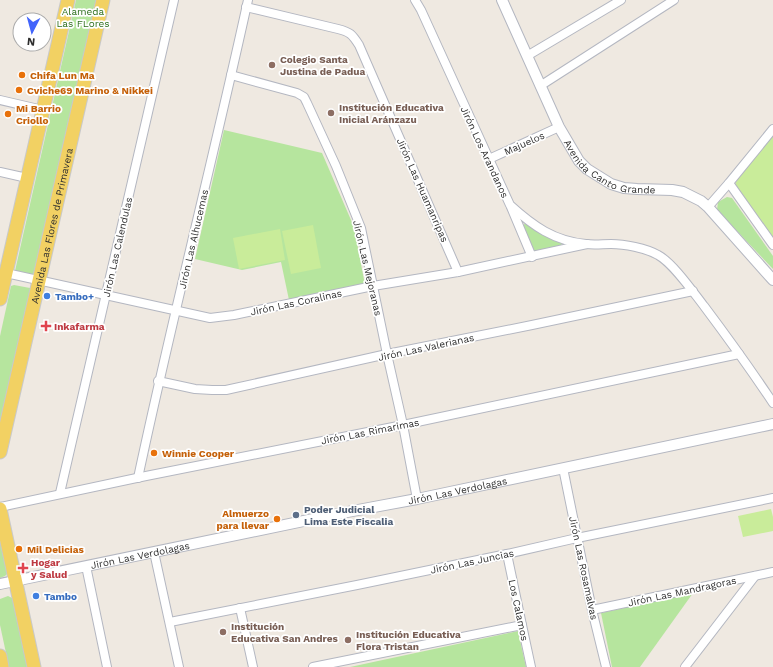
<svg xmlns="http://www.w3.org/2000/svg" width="773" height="667" font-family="'Work Sans',sans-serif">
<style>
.green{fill:#b6e59e}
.pitch{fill:#c9ec9a}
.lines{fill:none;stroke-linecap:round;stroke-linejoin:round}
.minor-casing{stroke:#b4b7c1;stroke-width:10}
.tertiary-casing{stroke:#b4b7c1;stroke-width:12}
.primary-casing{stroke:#c9c9c9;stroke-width:15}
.minor{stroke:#fff;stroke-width:8}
.tertiary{stroke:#fff;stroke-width:10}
.primary{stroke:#f2d163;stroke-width:13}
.education-dot{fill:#8d6e63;stroke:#fff;stroke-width:1.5}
.food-dot{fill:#e8710a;stroke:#fff;stroke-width:1.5}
.shop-dot{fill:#3f7fe0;stroke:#fff;stroke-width:1.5}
.health-dot{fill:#e0444e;stroke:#fff;stroke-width:1.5}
.service-dot{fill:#5c6f8a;stroke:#fff;stroke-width:1.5}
.labels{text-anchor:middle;stroke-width:3.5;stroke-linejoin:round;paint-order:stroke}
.park-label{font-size:10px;fill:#2c6e1b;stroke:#fff}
.education-label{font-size:10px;font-weight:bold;fill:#785e54;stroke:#fff;text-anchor:start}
.food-label{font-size:10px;font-weight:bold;fill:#c56008;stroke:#fff;text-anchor:start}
.street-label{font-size:10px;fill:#2e2e2e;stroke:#fff}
.shop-label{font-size:10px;font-weight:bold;fill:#366cbe;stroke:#fff;text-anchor:start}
.health-label{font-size:10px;font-weight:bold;fill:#be3a42;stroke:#fff;text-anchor:start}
.service-label{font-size:10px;font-weight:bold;fill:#4e5e75;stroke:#fff;text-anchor:start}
</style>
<rect width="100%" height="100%" fill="#efe9e1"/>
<g class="green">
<path d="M 76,0 L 98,0 L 34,276 L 16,273 L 15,271 Z"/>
<path d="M 224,130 L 322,153 L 354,227 L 365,285 L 289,300 L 281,262 L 242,270 L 195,259 Z"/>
<path d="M 727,197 L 732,198 L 773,256 L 773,269 L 717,210 L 718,202 Z"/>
<path d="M 526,223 L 543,234 L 562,242 L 561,247 L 534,252 L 522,226 Z"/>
<path d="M 14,285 L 30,288 L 32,291 L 0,430 L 0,336 L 11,286 Z"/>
<path d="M 0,528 L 8,573 L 5,576 L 0,578 Z"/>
<path d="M 693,593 L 640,667 L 612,667 L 601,613 Z"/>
<path d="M 8,596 L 12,598 L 15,600 L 29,667 L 9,667 L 0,625 L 0,599 Z"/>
<path d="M 518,631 L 526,667 L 350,667 Z"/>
</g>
<g class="pitch">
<path d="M 773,132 L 773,241 L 735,185 L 740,171 Z"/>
<path d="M 313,225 L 321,268 L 291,274 L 282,231 Z"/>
<path d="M 280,229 L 285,260 L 239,269 L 233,238 Z"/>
<path d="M 771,509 L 773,517 L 773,531 L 743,537 L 738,516 Z"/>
</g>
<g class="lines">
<g class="minor-casing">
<g id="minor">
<path d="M 415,0 L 421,10 L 510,205 C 533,226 554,241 586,244 C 594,245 603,244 611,244 C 624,244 646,248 658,255 C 673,263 693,292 704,306 C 728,338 751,370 773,403"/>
<path d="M 246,7 L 338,29 C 350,32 352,34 359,45 L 458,272"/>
<path d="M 527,56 L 621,0"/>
<path d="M 231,75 L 297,93 L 304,97 L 307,103 L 336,166 L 361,228 L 387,354 L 403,425 L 417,499"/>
<path d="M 540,86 L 674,0"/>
<path d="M 0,100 L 43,110"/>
<path d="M 489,159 L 559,127"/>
<path d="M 0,172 L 27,178"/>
<path d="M 729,183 L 773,245"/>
<path d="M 511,207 L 532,257"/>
<path d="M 708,207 L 729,183 L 773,129"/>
<path d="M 6,273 L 210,318 L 234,315 L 373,286 L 458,272 L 587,244"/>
<path d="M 158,381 L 195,389 L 212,390 L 226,390 L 387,354 L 532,325 L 693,291"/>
<path d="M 563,468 L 592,610 L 606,667"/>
<path d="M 138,478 C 172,318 213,160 248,0"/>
<path d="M 60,493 L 174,0"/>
<path d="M 0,507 L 146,476 L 403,425 L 739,354"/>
<path d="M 154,552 L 179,667"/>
<path d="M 507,554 L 522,625 L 531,667"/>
<path d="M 86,566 L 107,667"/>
<path d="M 240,608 L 253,667"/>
<path d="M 592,610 L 773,572"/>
<path d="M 170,622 L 357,585 L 507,554 L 577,538 L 773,498"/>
<path d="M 313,667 L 522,625"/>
<path d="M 685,667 L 755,576"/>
</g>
</g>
<g class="tertiary-casing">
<g id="tertiary">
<path id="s1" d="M 502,0 L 559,127 L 579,161 L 587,169 L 611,184 L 624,188 L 637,189 L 672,190 L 683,192 L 701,201 L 708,207 L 773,280"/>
<path id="s2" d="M 0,584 L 342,513 L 417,499 L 773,424"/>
</g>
</g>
<g class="primary-casing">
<g id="primary">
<path d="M 0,299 L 68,0"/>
<path id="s3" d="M 0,452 L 103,0"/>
<path d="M 0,509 L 34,667"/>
<path d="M 0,656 L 2,667"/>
</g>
</g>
<use href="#minor" class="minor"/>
<use href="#tertiary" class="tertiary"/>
<use href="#primary" class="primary"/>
</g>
<g class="education-dot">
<circle cx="272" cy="65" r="4"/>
<circle cx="331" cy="113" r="4"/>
<circle cx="223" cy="632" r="4"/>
<circle cx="348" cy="640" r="4"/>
</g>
<g class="food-dot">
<circle cx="22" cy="75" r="4"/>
<circle cx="19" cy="90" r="4"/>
<circle cx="8" cy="114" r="4"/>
<circle cx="154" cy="453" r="4"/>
<circle cx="277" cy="519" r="4"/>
<circle cx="19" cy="549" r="4"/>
</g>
<g class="shop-dot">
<circle cx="47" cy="296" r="4"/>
<circle cx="36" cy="596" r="4"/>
</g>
<g class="health-dot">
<path d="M44 320h4v4h4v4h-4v4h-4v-4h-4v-4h4z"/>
<path d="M21 562h4v4h4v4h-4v4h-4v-4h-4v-4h4z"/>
</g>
<circle class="service-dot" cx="296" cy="515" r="4"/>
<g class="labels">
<g class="park-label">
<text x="83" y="15">Alameda<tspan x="83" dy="12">Las FLores</tspan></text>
</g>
<g class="education-label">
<text x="280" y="63">Colegio Santa<tspan x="280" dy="12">Justina de Padua</tspan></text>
<text x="339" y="111">Institución Educativa<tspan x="339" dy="12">Inicial Aránzazu</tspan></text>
<text x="231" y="630">Institución<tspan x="231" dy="12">Educativa San Andres</tspan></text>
<text x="356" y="638">Institución Educativa<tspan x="356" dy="12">Flora Tristan</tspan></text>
</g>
<g class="food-label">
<text x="30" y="79">Chifa Lun Ma</text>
<text x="27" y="94">Cviche69 Marino &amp; Nikkei</text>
<text x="16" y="112">Mi Barrio<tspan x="16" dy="12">Criollo</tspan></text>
<text x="162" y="457">Winnie Cooper</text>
<text x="269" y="517" text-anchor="end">Almuerzo<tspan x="269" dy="12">para llevar</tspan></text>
<text x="27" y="553">Mil Delicias</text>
</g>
<g class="street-label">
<text transform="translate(524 143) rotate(-24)" y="4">Majuelos</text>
<text transform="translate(485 152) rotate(65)" y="4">Jirón Los Arandanos</text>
<text dy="4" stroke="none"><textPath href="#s1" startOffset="209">Avenida Canto Grande</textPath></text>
<text transform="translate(423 190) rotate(66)" y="4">Jirón Las Huamanripas</text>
<text dy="4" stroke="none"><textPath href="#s3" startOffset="232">Avenida Las Flores de Primavera</textPath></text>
<text transform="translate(193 239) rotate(-77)" y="4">Jirón Las Alhucemas</text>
<text transform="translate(117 247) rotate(-77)" y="4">Jirón Las Calendulas</text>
<text transform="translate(368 268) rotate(77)" y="4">Jirón Las Mejoranas</text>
<text transform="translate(296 302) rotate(-12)" y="4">Jirón Las Coralinas</text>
<text transform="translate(426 347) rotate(-12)" y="4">Jirón Las Valerianas</text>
<text transform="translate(370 431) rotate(-11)" y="4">Jirón Las Rimarimas</text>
<text dy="4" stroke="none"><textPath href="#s2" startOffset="467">Jirón Las Verdolagas</textPath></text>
<text dy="4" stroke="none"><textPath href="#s2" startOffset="143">Jirón Las Verdolagas</textPath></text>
<text transform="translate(472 561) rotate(-12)" y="4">Jirón Las Juncias</text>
<text transform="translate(584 568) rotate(78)" y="4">Jirón Las Rosamalvas</text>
<text transform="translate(682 591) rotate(-12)" y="4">Jirón Las Mandragoras</text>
<text transform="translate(519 610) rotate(78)" y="4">Los Calamos</text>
</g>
<g class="shop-label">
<text x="55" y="300">Tambo+</text>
<text x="44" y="600">Tambo</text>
</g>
<g class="health-label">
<text x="54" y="330">Inkafarma</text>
<text x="31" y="566">Hogar<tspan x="31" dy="12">y Salud</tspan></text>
</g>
<g class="service-label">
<text x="304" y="513">Poder Judicial<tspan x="304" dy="12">Lima Este Fiscalia</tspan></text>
</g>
</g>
<g transform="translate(32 32) rotate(186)"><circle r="19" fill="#ffffff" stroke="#ababab"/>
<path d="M0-3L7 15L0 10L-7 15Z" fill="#4264fb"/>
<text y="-6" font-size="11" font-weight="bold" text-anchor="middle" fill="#2e2e2e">N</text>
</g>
</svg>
